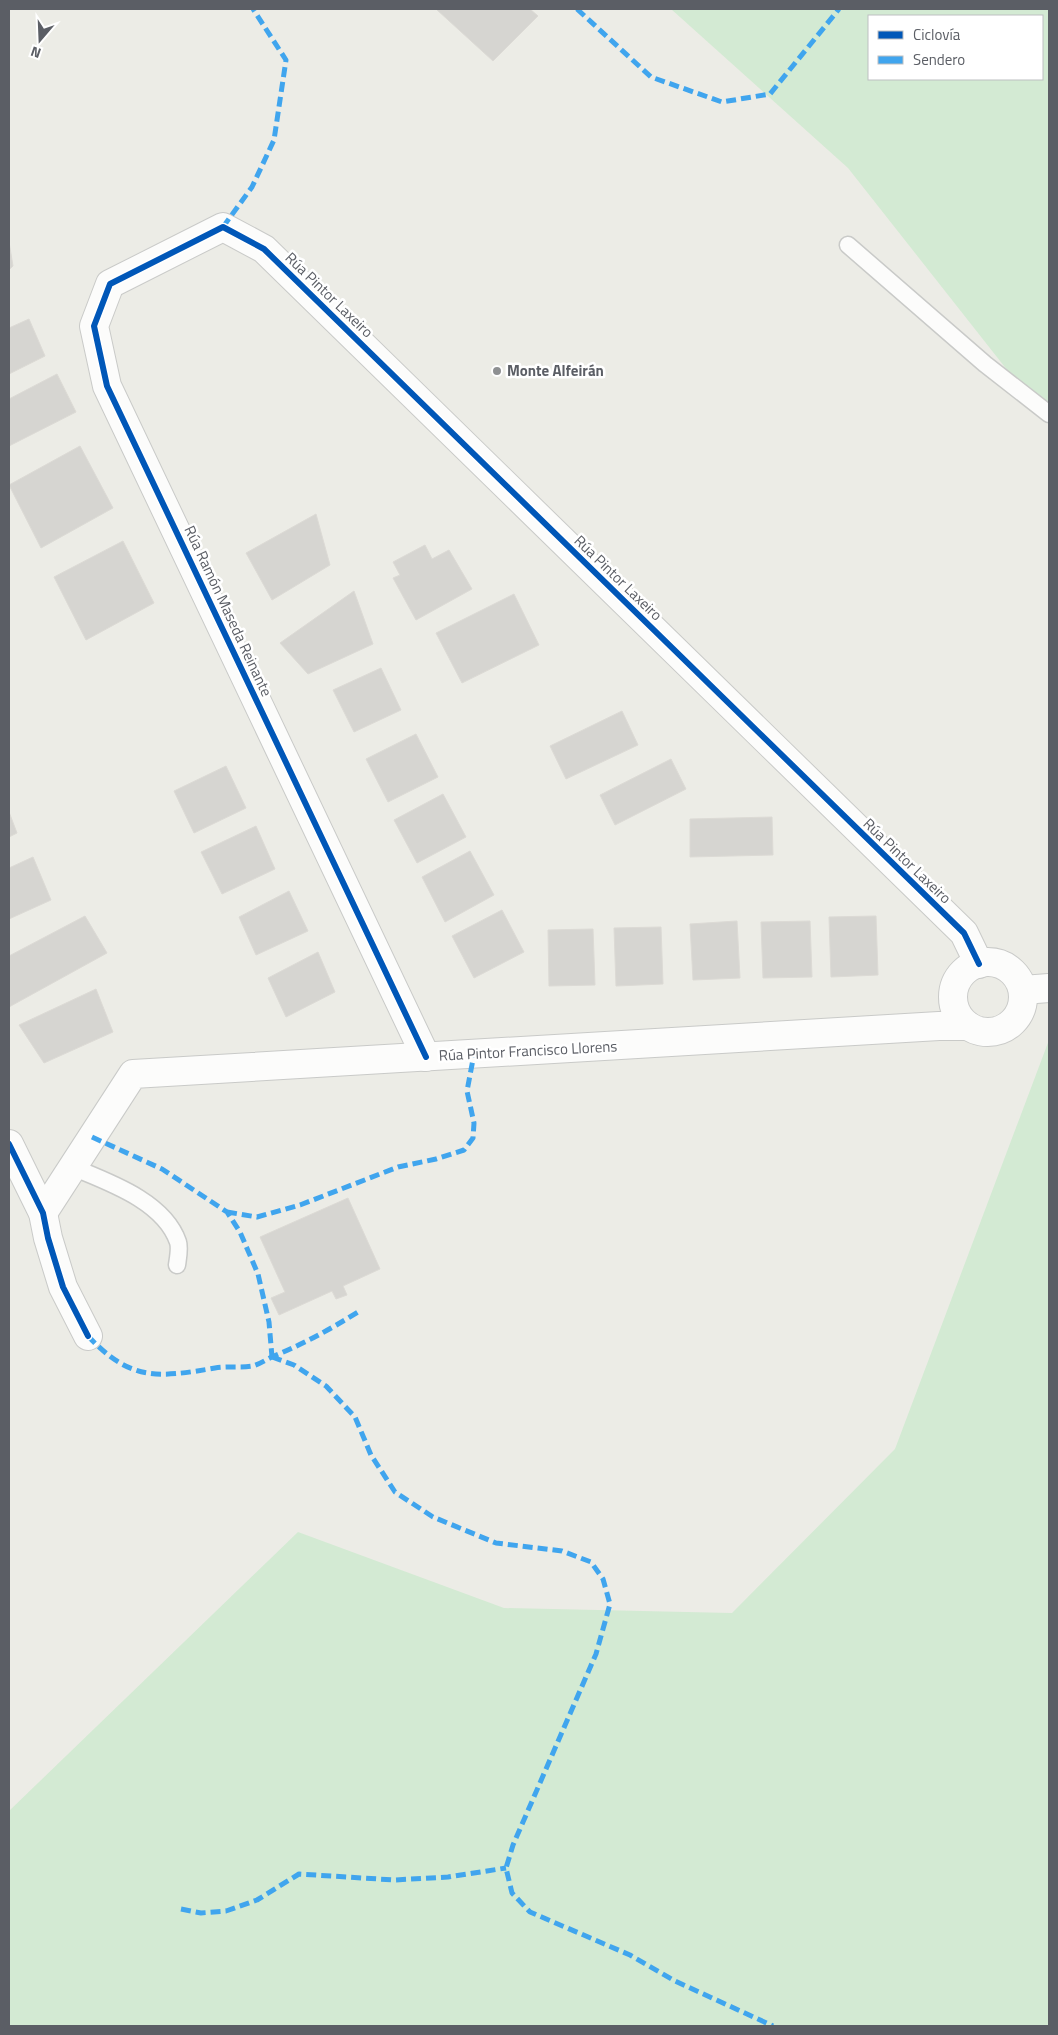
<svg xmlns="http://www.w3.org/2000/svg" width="1058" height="2035" font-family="'Titillium Web',sans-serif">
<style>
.green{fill:#d3ead3;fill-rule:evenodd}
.building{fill:#d6d5d1;stroke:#dcdad5}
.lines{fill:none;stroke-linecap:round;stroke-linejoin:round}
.lane-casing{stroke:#c9cac8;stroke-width:19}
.street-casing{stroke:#c9cac8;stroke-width:30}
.lane{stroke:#fcfcfb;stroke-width:16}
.street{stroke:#fcfcfb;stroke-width:28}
.quiet{stroke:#40a5ee;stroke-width:5;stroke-dasharray:10 5;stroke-linecap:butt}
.cycleway-casing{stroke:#fff;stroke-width:9}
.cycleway{stroke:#0057b8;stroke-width:6}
.poi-dot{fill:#8e9092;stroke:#fff;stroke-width:2}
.labels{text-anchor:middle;stroke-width:5;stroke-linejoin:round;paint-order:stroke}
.street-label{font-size:15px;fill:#5b5e65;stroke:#fff}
.poi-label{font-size:15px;font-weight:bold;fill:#5b5e65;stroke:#fff;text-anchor:start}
</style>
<rect width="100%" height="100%" fill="#ecece6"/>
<g class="green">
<path d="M 671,9 L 1049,9 L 1049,423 L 848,168 ZM 869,16 L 1042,16 L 1042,79 L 869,79 Z"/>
<path d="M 1049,1040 L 1049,2026 L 9,2026 L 9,1811 L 298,1532 L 504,1608 L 732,1613 L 895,1449 Z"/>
</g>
<g class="building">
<path d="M 436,9 L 530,9 L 538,16 L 493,61 Z"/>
<path d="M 9,242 L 13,266 L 9,270 Z"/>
<path d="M 29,319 L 45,356 L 9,374 L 9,328 Z"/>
<path d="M 57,374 L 76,412 L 9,446 L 9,399 Z"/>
<path d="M 80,446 L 113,508 L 41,548 L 9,485 Z"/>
<path d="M 316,514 L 330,565 L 272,600 L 246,553 Z"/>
<path d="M 123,541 L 154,603 L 86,640 L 54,577 Z"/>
<path d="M 425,545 L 432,559 L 449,550 L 472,589 L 416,620 L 393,578 L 400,575 L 393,562 Z"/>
<path d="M 354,591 L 373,644 L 308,674 L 280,643 Z"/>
<path d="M 514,594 L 539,645 L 462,683 L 436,633 Z"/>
<path d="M 381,668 L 401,710 L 354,732 L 333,690 Z"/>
<path d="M 622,711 L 638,745 L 566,779 L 550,746 Z"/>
<path d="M 416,734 L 438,777 L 388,802 L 366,759 Z"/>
<path d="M 671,759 L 686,789 L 615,825 L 600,795 Z"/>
<path d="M 226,766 L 246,808 L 194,833 L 174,791 Z"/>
<path d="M 443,794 L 466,837 L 417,863 L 394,820 Z"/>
<path d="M 9,812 L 17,833 L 9,837 Z"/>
<path d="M 772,817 L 773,855 L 690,857 L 690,819 Z"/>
<path d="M 256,826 L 275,869 L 222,894 L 201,852 Z"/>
<path d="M 470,851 L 494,895 L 445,922 L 422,877 Z"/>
<path d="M 33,857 L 51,900 L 9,919 L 9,868 Z"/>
<path d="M 289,891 L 308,931 L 256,955 L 239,917 Z"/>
<path d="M 502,910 L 524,952 L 474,978 L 452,936 Z"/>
<path d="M 85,916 L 107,953 L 9,1007 L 9,956 Z"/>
<path d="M 876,916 L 878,975 L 831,977 L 829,917 Z"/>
<path d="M 737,921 L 740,978 L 693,980 L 690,924 Z"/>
<path d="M 810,921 L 812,977 L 763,978 L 761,922 Z"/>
<path d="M 661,927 L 663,984 L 616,986 L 614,928 Z"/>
<path d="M 593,929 L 595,985 L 549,986 L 548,930 Z"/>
<path d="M 318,952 L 335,992 L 286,1017 L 268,978 Z"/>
<path d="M 96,989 L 113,1032 L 44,1063 L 19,1025 Z"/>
<path d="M 348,1198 L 380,1269 L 343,1286 L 347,1295 L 336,1299 L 332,1291 L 279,1315 L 271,1298 L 285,1292 L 260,1237 Z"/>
</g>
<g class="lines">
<g class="lane-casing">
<g id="lane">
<path d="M 848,245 L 985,364 L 1049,414"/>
<path d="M 72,1167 C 108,1182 164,1201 178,1242 C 180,1248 178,1258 177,1265"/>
</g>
</g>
<g class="street-casing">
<g id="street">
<circle cx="988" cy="997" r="35"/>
<path d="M 1023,990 L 1049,988"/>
<path d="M 426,1057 L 107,386 L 94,326 L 110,284 L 223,227 L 264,249 L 964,933 L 979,964"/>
<path d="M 9,1144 L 43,1213 L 48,1238 L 63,1287 L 88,1336"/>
<path d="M 43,1213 L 133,1074 L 939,1026 L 968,1026"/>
</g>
</g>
<use href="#lane" class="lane"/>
<use href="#street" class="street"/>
<g class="quiet">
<path d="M 577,9 L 651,77 L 722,102 L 770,94 L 839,9"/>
<path d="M 223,227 L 252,187 L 274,140 L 286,60 L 253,9"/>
<path d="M 92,1137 L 162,1169 L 227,1212 L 240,1232 L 258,1274 L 269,1322 L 272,1357"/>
<path d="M 227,1212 L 257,1217 L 300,1205 L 398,1167 L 436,1159 L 464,1150 L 473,1138 L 474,1123 L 467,1091 L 474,1054"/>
<path d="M 88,1336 C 130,1381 157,1378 215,1368 C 228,1366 241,1368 253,1366 C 260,1364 267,1359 274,1356 C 305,1343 329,1330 358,1312"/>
<path d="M 272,1357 L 294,1365 L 326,1386 L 355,1417 L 371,1455 L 395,1492 L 433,1517 L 496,1543 L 562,1551 L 591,1562 L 603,1579 L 610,1604 L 596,1654 L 513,1845 L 506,1868 L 512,1893 L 530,1912 L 630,1955 L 675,1981 L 773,2026"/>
<path d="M 181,1909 L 201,1913 L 226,1911 L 257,1900 L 299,1874 L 394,1880 L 448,1877 L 506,1868"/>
</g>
<g class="cycleway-casing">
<g id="cycleway">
<path d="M 426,1057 L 107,386 L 94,326 L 110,284 L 223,227 L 264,249 L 964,933 L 979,964"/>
<path d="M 9,1144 L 43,1213 L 48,1238 L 63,1287 L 88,1336"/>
</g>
</g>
<use href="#cycleway" class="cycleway"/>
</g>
<circle class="poi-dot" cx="497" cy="371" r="5"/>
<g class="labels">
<g class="street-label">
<text transform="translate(329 295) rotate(44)" y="5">Rúa Pintor Laxeiro</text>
<text transform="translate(618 578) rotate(44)" y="5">Rúa Pintor Laxeiro</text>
<text transform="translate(228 611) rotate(65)" y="5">Rúa Ramón Maseda Reinante</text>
<text transform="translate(907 861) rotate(44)" y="5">Rúa Pintor Laxeiro</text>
<text transform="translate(528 1051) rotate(-3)" y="5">Rúa Pintor Francisco Llorens</text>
</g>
<g class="poi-label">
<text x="507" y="376">Monte Alfeirán</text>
</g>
</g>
<rect width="1058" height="2035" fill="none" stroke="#5b5e65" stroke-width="20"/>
<rect x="868" y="15" width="175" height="65" fill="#ffffff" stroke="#bdbfc1"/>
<rect x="878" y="31" width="25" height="8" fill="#0057b8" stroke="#bdbfc1"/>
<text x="913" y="40" font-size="15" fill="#5b5e65">Ciclovía</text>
<rect x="878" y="56" width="25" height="8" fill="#40a5ee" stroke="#bdbfc1"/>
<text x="913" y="65" font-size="15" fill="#5b5e65">Sendero</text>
<g transform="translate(40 40) rotate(199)" stroke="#ffffff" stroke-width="4" paint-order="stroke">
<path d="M0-4L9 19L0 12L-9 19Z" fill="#5b5e65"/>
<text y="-8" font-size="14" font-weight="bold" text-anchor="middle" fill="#5b5e65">N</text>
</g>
</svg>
